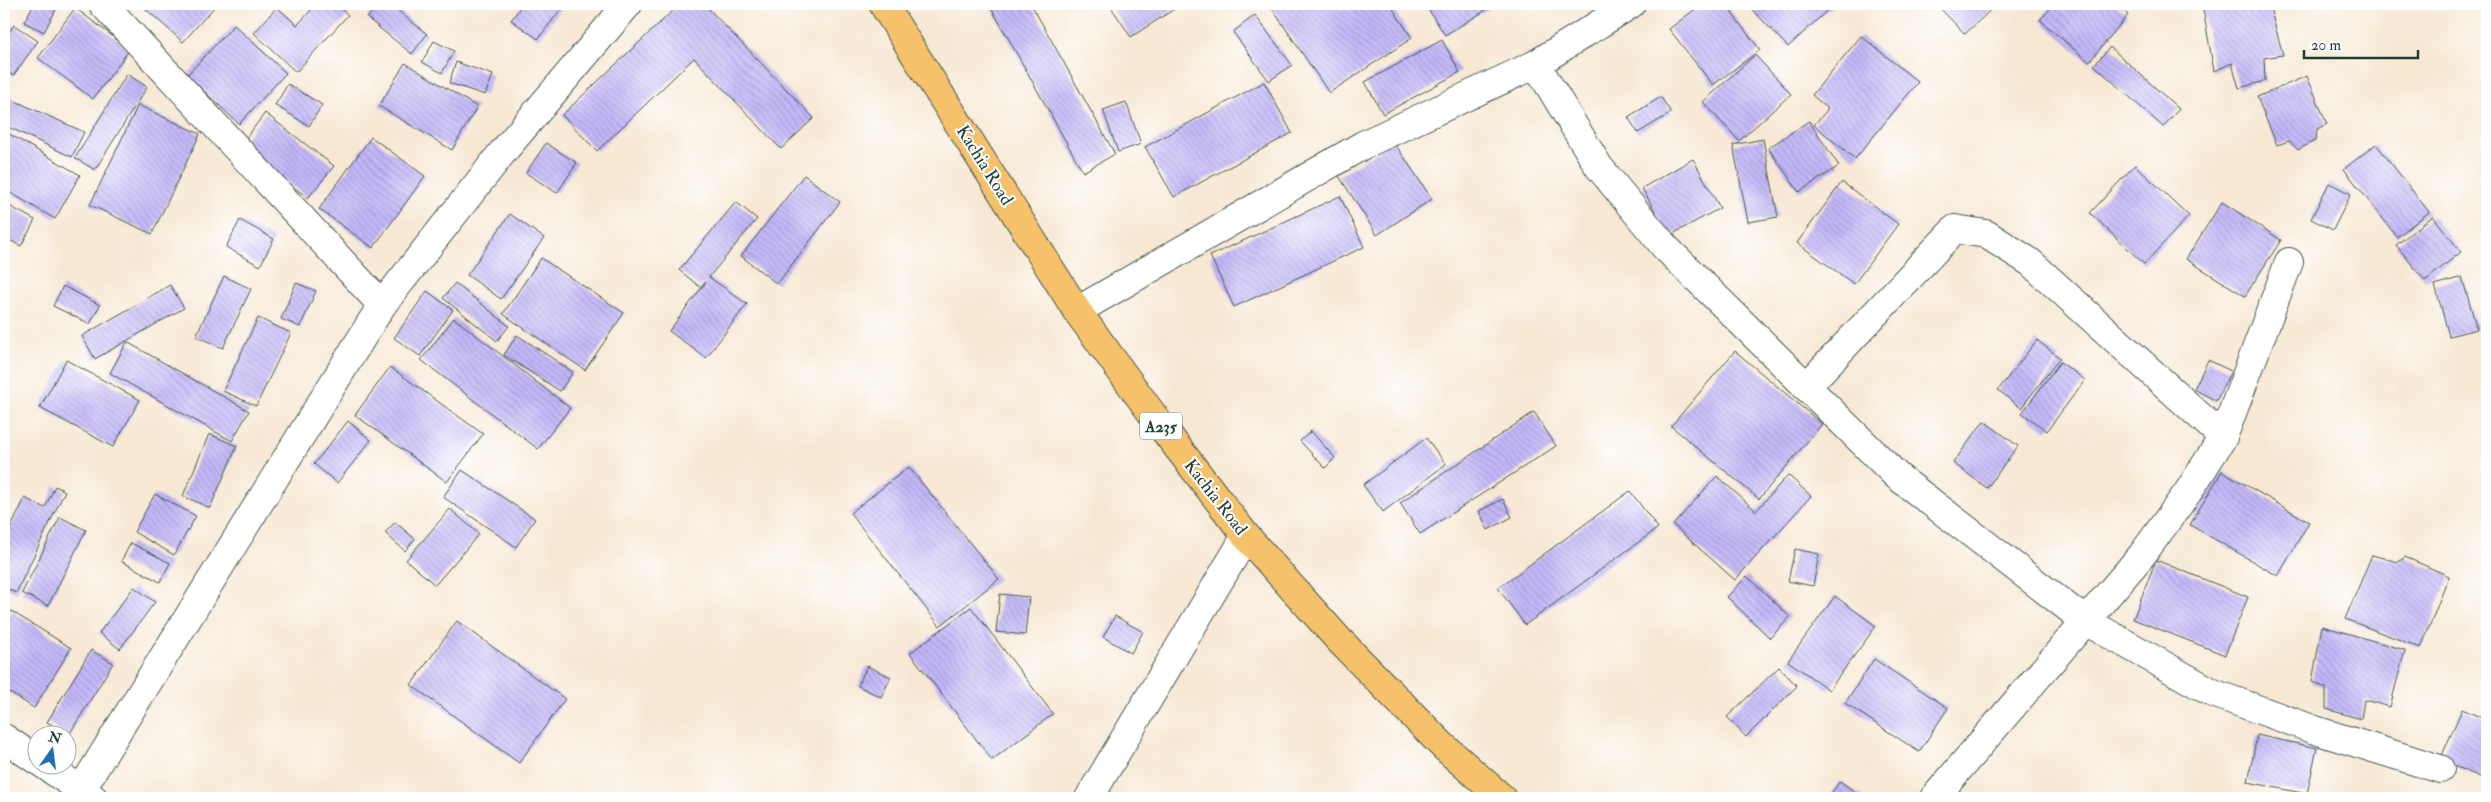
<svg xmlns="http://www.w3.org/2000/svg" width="2491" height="802" font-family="'IM FELL Double Pica',serif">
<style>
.building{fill:url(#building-back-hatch)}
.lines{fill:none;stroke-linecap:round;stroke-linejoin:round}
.minor-casing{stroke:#3f574c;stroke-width:30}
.highway-casing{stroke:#3f574c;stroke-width:30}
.minor{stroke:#fff;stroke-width:28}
.highway{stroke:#f5c16b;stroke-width:28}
.labels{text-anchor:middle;stroke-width:4;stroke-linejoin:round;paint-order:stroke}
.shield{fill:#fff;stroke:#627771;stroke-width:1}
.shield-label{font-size:16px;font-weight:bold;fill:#1f3d34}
.street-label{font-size:18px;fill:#1f3d34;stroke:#fff}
</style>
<defs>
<pattern id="building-back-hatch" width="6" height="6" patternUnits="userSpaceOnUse" patternTransform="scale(1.25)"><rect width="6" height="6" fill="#c4b8f9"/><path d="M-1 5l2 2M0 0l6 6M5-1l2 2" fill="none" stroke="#9f97ca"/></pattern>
</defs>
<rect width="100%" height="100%" fill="#fff"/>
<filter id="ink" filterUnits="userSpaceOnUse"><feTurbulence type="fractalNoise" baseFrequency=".02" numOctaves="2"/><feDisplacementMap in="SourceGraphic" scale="10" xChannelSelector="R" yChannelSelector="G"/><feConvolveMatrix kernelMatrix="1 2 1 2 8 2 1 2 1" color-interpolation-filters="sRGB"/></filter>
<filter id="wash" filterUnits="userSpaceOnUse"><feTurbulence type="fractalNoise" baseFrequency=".0096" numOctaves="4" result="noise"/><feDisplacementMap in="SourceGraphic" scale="20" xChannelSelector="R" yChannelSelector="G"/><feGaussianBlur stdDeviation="1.12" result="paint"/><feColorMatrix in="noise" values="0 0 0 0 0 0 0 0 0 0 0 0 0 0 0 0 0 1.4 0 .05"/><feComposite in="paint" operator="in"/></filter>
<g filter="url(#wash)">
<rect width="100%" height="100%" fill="#f7e8d4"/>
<g id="blocks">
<g class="building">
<path d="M 34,4 L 59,4 L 44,32 L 24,22 Z"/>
<path d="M 140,4 L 217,4 L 183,42 Z"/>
<path d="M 317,4 L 336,4 L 348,15 L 296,72 L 254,33 L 277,7 L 297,25 Z"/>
<path d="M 379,4 L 390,4 L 427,34 L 412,54 L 367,18 Z"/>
<path d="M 523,4 L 565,4 L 538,39 L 511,20 Z"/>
<path d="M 680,4 L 704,4 L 814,118 L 781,149 L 694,58 L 597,151 L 562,115 Z"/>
<path d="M 989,4 L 1031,4 L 1115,154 L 1083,172 Z"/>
<path d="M 1109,4 L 1182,4 L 1131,37 Z"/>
<path d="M 1269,4 L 1401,4 L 1393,9 L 1412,38 L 1329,93 Z"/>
<path d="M 1425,4 L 1496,4 L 1445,35 Z"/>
<path d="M 1702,4 L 1725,4 L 1760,50 L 1713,85 L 1669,29 Z"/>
<path d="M 1747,4 L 1834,4 L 1788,47 Z"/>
<path d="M 1936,4 L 1997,4 L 1965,34 Z"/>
<path d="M 2054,4 L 2115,4 L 2128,15 L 2089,62 L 2040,20 Z"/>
<path d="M 2227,4 L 2269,4 L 2283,55 L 2264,58 L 2265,81 L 2239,88 L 2232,63 L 2214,71 L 2203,9 Z"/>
<path d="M 75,8 L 130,49 L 93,99 L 38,58 Z"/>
<path d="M 1255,15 L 1292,65 L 1269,81 L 1233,32 Z"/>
<path d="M 14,25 L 38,41 L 13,76 L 4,69 L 4,39 Z"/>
<path d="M 234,25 L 286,73 L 239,124 L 187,75 Z"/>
<path d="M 1861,36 L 1918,82 L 1855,159 L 1814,125 L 1828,109 L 1812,95 Z"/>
<path d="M 1442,40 L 1460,72 L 1383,114 L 1365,82 Z"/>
<path d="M 434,41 L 454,51 L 442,73 L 422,62 Z"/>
<path d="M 2110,47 L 2179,109 L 2163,127 L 2094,65 Z"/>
<path d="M 1755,55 L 1791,94 L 1739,141 L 1703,102 Z"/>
<path d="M 456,62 L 493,75 L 485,95 L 449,83 Z"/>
<path d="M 405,63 L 477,107 L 452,150 L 379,106 Z"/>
<path d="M 127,74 L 147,87 L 95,170 L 75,158 Z"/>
<path d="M 2307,76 L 2327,124 L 2317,129 L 2316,140 L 2298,150 L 2289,141 L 2277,145 L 2257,97 Z"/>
<path d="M 1264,82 L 1292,133 L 1174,197 L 1145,147 Z"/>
<path d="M 288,84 L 322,105 L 309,126 L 275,105 Z"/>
<path d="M 4,96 L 84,132 L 72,157 L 4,125 Z"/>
<path d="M 1661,97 L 1671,113 L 1638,133 L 1628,117 Z"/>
<path d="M 1126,102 L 1141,144 L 1118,152 L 1103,110 Z"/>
<path d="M 138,105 L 200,134 L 152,234 L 90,205 Z"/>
<path d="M 265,113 L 334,166 L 308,198 L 240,146 Z"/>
<path d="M 1809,121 L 1839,166 L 1799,192 L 1768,148 Z"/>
<path d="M 4,131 L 80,175 L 55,219 L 4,189 Z"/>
<path d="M 371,137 L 425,176 L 373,248 L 319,209 Z"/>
<path d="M 1763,139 L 1778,217 L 1748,222 L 1733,145 Z"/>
<path d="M 1393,141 L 1432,199 L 1377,235 L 1339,176 Z"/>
<path d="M 546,143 L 577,163 L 557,193 L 526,173 Z"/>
<path d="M 2376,144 L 2429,212 L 2397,237 L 2344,169 Z"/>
<path d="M 1693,159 L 1720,208 L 1669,236 L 1642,188 Z"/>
<path d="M 2135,165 L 2189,216 L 2144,264 L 2090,213 Z"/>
<path d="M 804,175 L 840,202 L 777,284 L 741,256 Z"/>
<path d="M 1842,182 L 1898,224 L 1854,284 L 1797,243 Z"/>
<path d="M 2329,183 L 2351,194 L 2333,230 L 2311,219 Z"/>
<path d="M 1340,196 L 1364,247 L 1234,307 L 1210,256 Z"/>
<path d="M 736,202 L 757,219 L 709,277 L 747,304 L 706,358 L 669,331 L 706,282 L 700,287 L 679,270 Z"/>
<path d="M 2222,202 L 2281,240 L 2245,296 L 2186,259 Z"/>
<path d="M 4,203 L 35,220 L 21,246 L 4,237 Z"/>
<path d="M 510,214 L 544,238 L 501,299 L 467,275 Z"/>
<path d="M 2433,216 L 2461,252 L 2425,281 L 2396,245 Z"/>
<path d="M 240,220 L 274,239 L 260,266 L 226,247 Z"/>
<path d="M 541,258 L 624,313 L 585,370 L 503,314 Z"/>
<path d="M 224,276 L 251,289 L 223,348 L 196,336 Z"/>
<path d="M 2462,277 L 2477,329 L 2449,336 L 2435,285 Z"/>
<path d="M 296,283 L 316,291 L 300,327 L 281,319 Z"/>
<path d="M 455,283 L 509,326 L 497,341 L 443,298 Z"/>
<path d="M 170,285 L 184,308 L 95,359 L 82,336 Z"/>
<path d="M 63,286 L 100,305 L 90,324 L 53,306 Z"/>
<path d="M 427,291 L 453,310 L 420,356 L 394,338 Z"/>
<path d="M 258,318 L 291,333 L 256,406 L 223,391 Z"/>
<path d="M 454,318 L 570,408 L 538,449 L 421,360 Z"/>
<path d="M 517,335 L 573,372 L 560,391 L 504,355 Z"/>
<path d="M 2037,340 L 2060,358 L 2021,408 L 1998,390 Z"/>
<path d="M 127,342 L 249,411 L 232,441 L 110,373 Z"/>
<path d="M 1735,351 L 1822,424 L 1759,499 L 1671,426 Z"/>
<path d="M 66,360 L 140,400 L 113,447 L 40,408 Z"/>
<path d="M 2208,360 L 2231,371 L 2216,401 L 2194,389 Z"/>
<path d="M 2060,362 L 2085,380 L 2047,431 L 2022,413 Z"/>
<path d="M 390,367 L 483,434 L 447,482 L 355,415 Z"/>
<path d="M 1534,412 L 1556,446 L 1420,534 L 1400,503 Z"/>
<path d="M 348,421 L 371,440 L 337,483 L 314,464 Z"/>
<path d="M 1984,421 L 2018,446 L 1987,488 L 1953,463 Z"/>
<path d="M 1311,431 L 1335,458 L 1325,468 L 1300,441 Z"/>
<path d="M 209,434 L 237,446 L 210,508 L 183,496 Z"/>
<path d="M 1426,438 L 1446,464 L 1383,512 L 1363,485 Z"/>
<path d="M 909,467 L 999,579 L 940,626 L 850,513 Z"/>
<path d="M 462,470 L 535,519 L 516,547 L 443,497 Z"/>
<path d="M 2222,471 L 2309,522 L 2278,576 L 2190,525 Z"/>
<path d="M 1788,475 L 1811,496 L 1735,580 L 1673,525 L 1717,476 L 1756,511 Z"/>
<path d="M 55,486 L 65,491 L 16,593 L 4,587 L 4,542 L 25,498 L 45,508 Z"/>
<path d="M 1630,491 L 1658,528 L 1525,625 L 1498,588 Z"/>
<path d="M 155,494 L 196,516 L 174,555 L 134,532 Z"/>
<path d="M 1503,499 L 1512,517 L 1488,530 L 1479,511 Z"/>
<path d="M 450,509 L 479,534 L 435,585 L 406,560 Z"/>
<path d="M 60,517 L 86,530 L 48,606 L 22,593 Z"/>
<path d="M 395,522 L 415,539 L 405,551 L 385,533 Z"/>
<path d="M 131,543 L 170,563 L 160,582 L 121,561 Z"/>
<path d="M 1795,549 L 1819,554 L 1813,586 L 1788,581 Z"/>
<path d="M 2372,555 L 2398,562 L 2405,557 L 2449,576 L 2421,648 L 2345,619 Z"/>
<path d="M 2156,560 L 2248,597 L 2225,655 L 2133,619 Z"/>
<path d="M 1747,576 L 1790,617 L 1770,638 L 1727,597 Z"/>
<path d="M 134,587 L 155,602 L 120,649 L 99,633 Z"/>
<path d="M 1000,594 L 1029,597 L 1025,635 L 996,632 Z"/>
<path d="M 1835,596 L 1876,626 L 1829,690 L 1788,661 Z"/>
<path d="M 971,607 L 1053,714 L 992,760 L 910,653 Z"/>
<path d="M 11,611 L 71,648 L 34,708 L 4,689 L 4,622 Z"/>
<path d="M 1115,616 L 1143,632 L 1131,653 L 1103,637 Z"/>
<path d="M 457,621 L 565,699 L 519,763 L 411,685 Z"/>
<path d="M 2322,626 L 2405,650 L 2390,707 L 2364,700 L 2361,719 L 2326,709 L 2326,688 L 2312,682 Z"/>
<path d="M 91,650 L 113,663 L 69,735 L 47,722 Z"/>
<path d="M 1874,659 L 1948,708 L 1919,752 L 1845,703 Z"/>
<path d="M 867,666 L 891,677 L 881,697 L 858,686 Z"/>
<path d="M 1779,667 L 1797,686 L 1746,737 L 1727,717 Z"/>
<path d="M 2462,709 L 2487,720 L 2487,780 L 2440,760 Z"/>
<path d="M 2257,735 L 2317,748 L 2307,794 L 2248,782 Z"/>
<path d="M 1840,781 L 1864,798 L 1828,798 Z"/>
</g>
</g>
</g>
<g filter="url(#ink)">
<use href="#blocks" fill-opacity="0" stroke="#3f574c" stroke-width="1"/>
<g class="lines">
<g class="minor-casing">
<g id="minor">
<path d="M 103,4 L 382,305"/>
<path d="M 1536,64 L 1599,167 L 1665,247 L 1897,476 L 2084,620 L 2213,693 L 2315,730 L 2440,769"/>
<path d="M 1077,311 L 1363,145 L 1536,64 L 1631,4"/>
<path d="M 1806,387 L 1955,229 L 1986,234 L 2030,262 L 2223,437"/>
<path d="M 4,738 L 38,761"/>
<path d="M 43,764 L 93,798"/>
<path d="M 76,798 L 382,305 L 502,153 L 628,4"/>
<path d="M 1089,798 L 1246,536"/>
<path d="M 1934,798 L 2142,555 L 2188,492 L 2223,437 L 2289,262"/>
</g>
</g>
<g class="highway-casing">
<path id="highway" d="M 883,4 L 1077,311 L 1161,426 L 1246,536 L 1339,640 L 1443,746 L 1502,798"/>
</g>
<use href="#minor" class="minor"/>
<use href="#highway" class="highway"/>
</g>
</g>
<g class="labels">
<rect class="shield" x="1140" y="412.5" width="42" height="27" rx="4"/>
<g class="shield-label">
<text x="1161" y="432">A235</text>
</g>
<g class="street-label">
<text transform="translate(985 165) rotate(58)" y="6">Kachia Road</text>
<text transform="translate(1216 497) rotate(52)" y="6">Kachia Road</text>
</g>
</g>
<rect width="2491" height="802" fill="none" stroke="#fff" stroke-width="20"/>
<g transform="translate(52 750) rotate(14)"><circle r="24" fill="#ffffff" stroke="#a5b1ae"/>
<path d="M0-4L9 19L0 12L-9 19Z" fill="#1f6fb2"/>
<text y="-8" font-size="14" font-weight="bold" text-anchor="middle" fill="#1f3d34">N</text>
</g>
<path d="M2304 50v8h114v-8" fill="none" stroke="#1f3d34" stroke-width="2.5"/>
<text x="2311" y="50" font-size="15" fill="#1f3d34" stroke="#ffffff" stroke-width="4" paint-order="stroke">20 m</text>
</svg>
